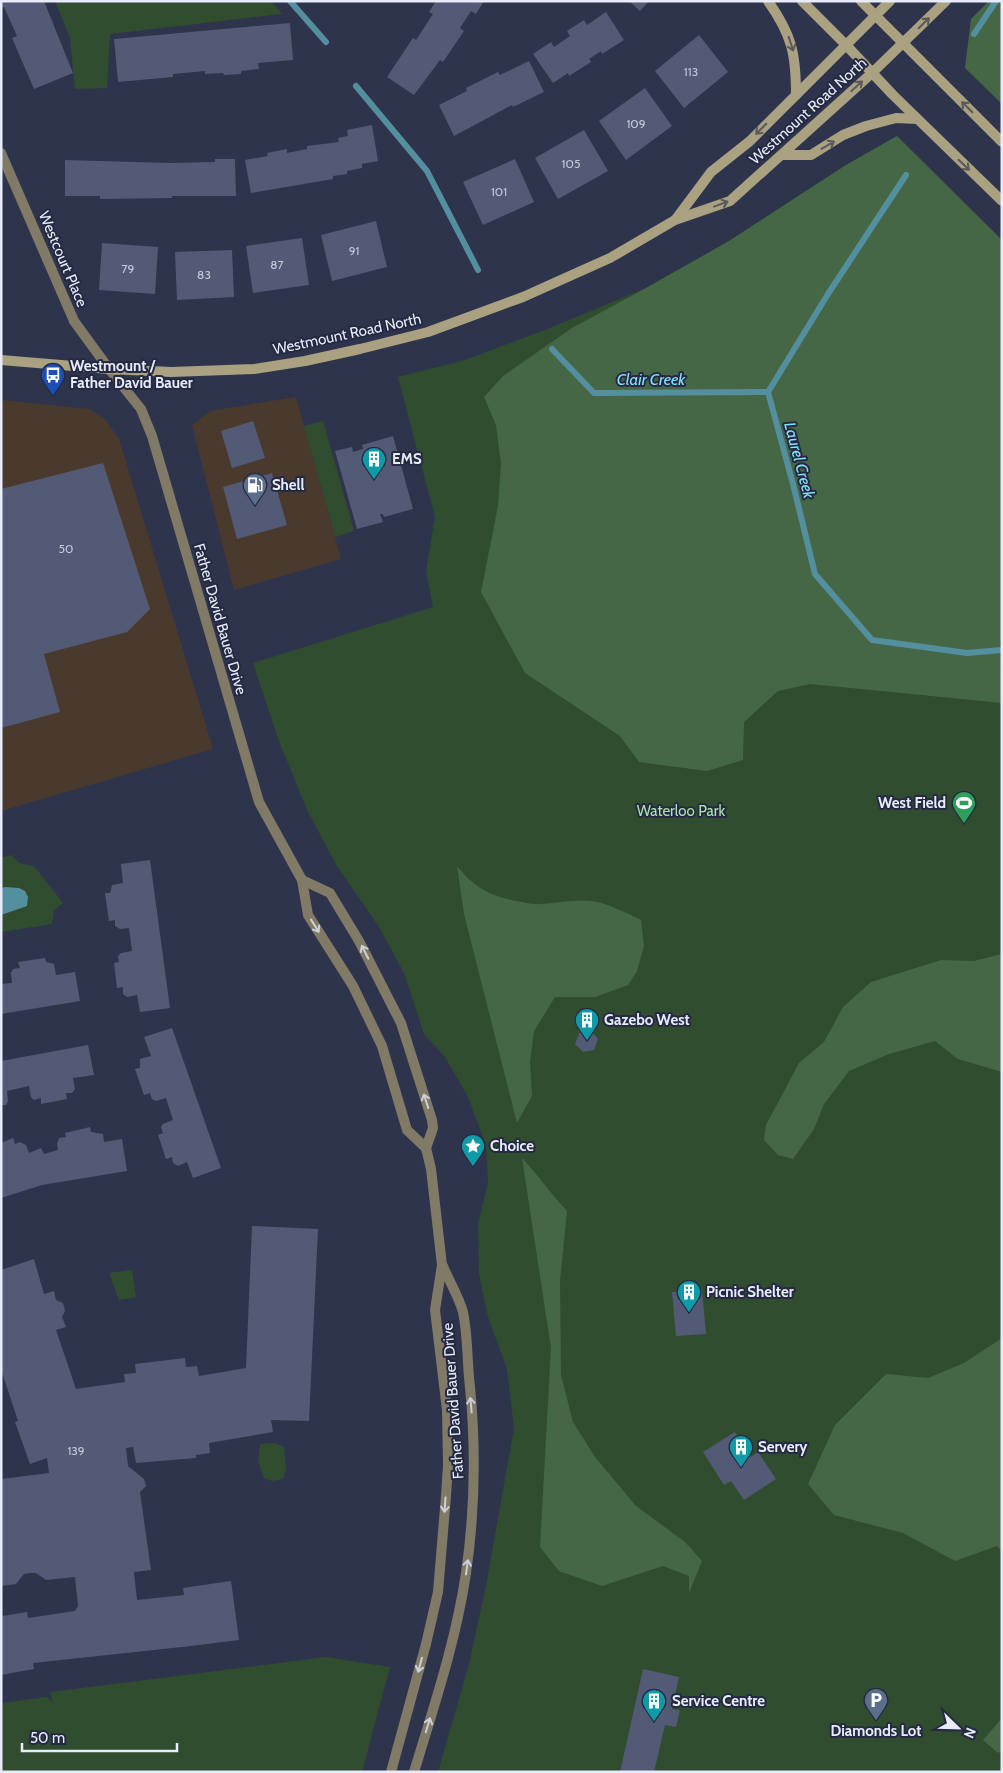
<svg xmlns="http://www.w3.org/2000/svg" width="1003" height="1773" font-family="Cabin,sans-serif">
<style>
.commercial{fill:#4a3a2e}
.green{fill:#314d30}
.forest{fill:#466745}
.water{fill:#548fa0}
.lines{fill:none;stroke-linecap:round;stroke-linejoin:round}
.stream{stroke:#548fa0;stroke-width:6}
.building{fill:#535a75}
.minor{stroke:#807a67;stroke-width:10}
.tertiary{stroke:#807a67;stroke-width:10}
.secondary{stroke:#aaa181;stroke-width:10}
.oneway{stroke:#5a5a5b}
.oneway2{stroke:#cdcfd6}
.labels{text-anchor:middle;stroke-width:4;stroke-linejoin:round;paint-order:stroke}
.number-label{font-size:12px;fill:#c2c7da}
.street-label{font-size:15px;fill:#e7ebfb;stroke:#252a42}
.poi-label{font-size:15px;font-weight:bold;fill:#e7ebfb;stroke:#252a42;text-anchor:start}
.park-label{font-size:15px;fill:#abe2a9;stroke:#252a42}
.water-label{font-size:16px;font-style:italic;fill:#84e1fc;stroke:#252a42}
</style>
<rect width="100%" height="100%" fill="#2f344d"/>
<g class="commercial">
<path d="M 296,397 L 341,559 L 234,590 L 192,425 L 210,411 Z"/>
<path d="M 1,400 L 89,409 L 104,418 L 119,439 L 213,749 L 1,811 Z"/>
</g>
<g class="green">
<path d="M 55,1 L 271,1 L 282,14 L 110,34 L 107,88 L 75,89 L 70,38 Z"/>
<path d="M 897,136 L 1002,241 L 1002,1772 L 438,1772 L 469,1664 L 486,1586 L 514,1428 L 507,1369 L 488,1317 L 479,1274 L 478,1224 L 488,1183 L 486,1145 L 468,1097 L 445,1057 L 424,1034 L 404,973 L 379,927 L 337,866 L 308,812 L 279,741 L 253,663 L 433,607 L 426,571 L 435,517 L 398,377 L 462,361 L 550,328 L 646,288 L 729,241 L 846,165 Z"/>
<path d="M 323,421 L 354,531 L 335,537 L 304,426 Z"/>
<path d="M 12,855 L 19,863 L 34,866 L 63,903 L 54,910 L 52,924 L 1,932 L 1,858 Z"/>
<path d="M 132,1270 L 136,1297 L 119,1300 L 109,1273 Z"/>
<path d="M 275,1443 L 284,1447 L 286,1469 L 283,1479 L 272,1481 L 264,1478 L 258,1461 L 260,1444 Z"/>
<path d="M 326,1657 L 390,1667 L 362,1772 L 1,1772 L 1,1703 L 47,1697 L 53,1703 L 50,1692 Z"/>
</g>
<g class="forest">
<path d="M 989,1 L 1002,1 L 1002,104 L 965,68 L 971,19 Z"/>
<path d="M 897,136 L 1002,240 L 1002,639 L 1000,641 L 1002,703 L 810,684 L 778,691 L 744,722 L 743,760 L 707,771 L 639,762 L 620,736 L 525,673 L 481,592 L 498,506 L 501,464 L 496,425 L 484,397 L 503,376 L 572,328 L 646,288 L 729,241 L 846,165 Z"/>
<path d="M 457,866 C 476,890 493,897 522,902 C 528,903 535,905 541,904 C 557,903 575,899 591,901 C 608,903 626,913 641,920 L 644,946 L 637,971 L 628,985 L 595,997 L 555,997 L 534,1031 L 530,1062 L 532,1096 L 517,1123 L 464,914 Z"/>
<path d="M 1002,954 L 1002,1072 L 958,1059 L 935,1041 L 889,1054 L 849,1071 L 824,1104 L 814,1129 L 793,1159 L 778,1155 L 764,1140 L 766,1125 L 799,1063 L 824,1042 L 843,1007 L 871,982 L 941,960 L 974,961 Z"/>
<path d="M 522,1158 C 538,1175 551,1194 567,1211 L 560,1281 L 561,1375 L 573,1422 L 595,1457 L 636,1506 L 685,1542 L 702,1561 L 689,1593 L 689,1576 L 663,1566 L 602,1586 L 559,1571 L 540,1547 L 551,1348 Z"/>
<path d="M 1002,1338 L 1002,1552 L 997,1546 L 955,1561 L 903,1533 L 834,1515 L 808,1484 L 835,1425 L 886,1374 L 928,1378 L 964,1363 Z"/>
<path d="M 1002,1718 L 1002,1750 L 998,1753 L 983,1740 Z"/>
</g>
<path class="water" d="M 5,887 L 19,888 L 25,891 L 28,897 L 27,906 L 1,915 L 1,888 Z"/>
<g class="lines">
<g class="stream">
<path d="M 290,1 L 326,42"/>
<path d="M 974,34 L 996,1"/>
<path d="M 356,86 L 427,171 L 478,270"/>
<path d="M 906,175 L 828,294 L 768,392 L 793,484 L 815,574 L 872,640 L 967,653 L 1002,650"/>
<path d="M 552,349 L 594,393 L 768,392"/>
</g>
</g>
<g class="building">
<path d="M 1,1 L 44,1 L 73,73 L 34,89 L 12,38 L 17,36 L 4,7 L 1,8 Z"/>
<path d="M 436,1 L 484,1 L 476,14 L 471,11 L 460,28 L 464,31 L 443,62 L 440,60 L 414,95 L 387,77 L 413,38 L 416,40 L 433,14 L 429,12 Z"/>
<path d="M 629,1 L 649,1 L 640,11 Z"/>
<path d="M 606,12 L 624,40 L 602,54 L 601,51 L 589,59 L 591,62 L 569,76 L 568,73 L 553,83 L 533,54 L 551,42 L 554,47 L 570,36 L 567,31 L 584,20 L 587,25 Z"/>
<path d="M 290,23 L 293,60 L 258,63 L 259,69 L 241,71 L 241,74 L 224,75 L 223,73 L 205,74 L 205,71 L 173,74 L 173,77 L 118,82 L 114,39 Z"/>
<path d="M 699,35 L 728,72 L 684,108 L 655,71 Z"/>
<path d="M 529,61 L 544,92 L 513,107 L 512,105 L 454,136 L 439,105 L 467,91 L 466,88 L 498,72 L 500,75 Z"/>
<path d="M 645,88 L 672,126 L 626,160 L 599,121 Z"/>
<path d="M 372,125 L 378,161 L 362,164 L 362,168 L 347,171 L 347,174 L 333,176 L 333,179 L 251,193 L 245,160 L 268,156 L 267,153 L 287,149 L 287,153 L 307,149 L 307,146 L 339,142 L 338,138 L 348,136 L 347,130 Z"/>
<path d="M 584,130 L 608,171 L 558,199 L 535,158 Z"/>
<path d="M 215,159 L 235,159 L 236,196 L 172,196 L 172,198 L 100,199 L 100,196 L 65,196 L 65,160 L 170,163 L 215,162 Z"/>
<path d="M 515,159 L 534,202 L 483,225 L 463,182 Z"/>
<path d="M 376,221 L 387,267 L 332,281 L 321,235 Z"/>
<path d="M 302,238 L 309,285 L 253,293 L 246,246 Z"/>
<path d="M 102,243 L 158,247 L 155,294 L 99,290 Z"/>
<path d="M 232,250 L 234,297 L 177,300 L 175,252 Z"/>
<path d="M 253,421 L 265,458 L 232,468 L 221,431 Z"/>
<path d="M 393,436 L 413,509 L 384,517 L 383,514 L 380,514 L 383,522 L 357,529 L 335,451 L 352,447 L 353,452 L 363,449 L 362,445 Z"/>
<path d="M 103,463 L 150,609 L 127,632 L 44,654 L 60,712 L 1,728 L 1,489 Z"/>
<path d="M 272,473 L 287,525 L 237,539 L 223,487 Z"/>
<path d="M 150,860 L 170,1008 L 140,1012 L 137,995 L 127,997 L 123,994 L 123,987 L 117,988 L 114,963 L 119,962 L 118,956 L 121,953 L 132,951 L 129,928 L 120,929 L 115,926 L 115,920 L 109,921 L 105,893 L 110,893 L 112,885 L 123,883 L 121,864 Z"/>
<path d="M 45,958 L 46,962 L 54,964 L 56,975 L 75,972 L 80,1001 L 1,1014 L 1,984 L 12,983 L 11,973 L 13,969 L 20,968 L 18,962 Z"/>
<path d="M 172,1028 L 221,1168 L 193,1178 L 187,1162 L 178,1166 L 173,1163 L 172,1157 L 166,1159 L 158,1135 L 163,1133 L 161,1127 L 163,1124 L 173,1120 L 166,1098 L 156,1101 L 152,1099 L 150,1093 L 144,1095 L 135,1069 L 140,1068 L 140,1059 L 151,1056 L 144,1037 Z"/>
<path d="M 590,1030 L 598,1039 L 594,1050 L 583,1052 L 575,1044 L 579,1033 Z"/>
<path d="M 88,1045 L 94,1075 L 73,1078 L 75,1089 L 72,1093 L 66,1093 L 67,1099 L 41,1104 L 41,1098 L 34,1100 L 31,1097 L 29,1086 L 7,1091 L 8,1101 L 6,1105 L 1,1105 L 1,1061 Z"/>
<path d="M 90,1127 L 91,1132 L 103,1134 L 104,1142 L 122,1139 L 127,1171 L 42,1185 L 1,1198 L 1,1143 L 13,1138 L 15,1144 L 20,1142 L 26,1145 L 29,1153 L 41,1148 L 44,1154 L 58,1150 L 57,1144 L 59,1138 L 66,1137 L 65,1133 Z"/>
<path d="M 252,1226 L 318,1229 L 309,1421 L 271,1420 L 273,1432 L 209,1443 L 210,1453 L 196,1455 L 196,1458 L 136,1463 L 133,1447 L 126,1448 L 128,1466 L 144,1479 L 146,1486 L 140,1492 L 151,1570 L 134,1572 L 137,1600 L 184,1595 L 183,1588 L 231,1581 L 239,1640 L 191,1646 L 33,1663 L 34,1669 L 1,1675 L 1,1611 L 3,1616 L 27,1612 L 28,1618 L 75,1611 L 78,1606 L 75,1577 L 46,1580 L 36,1573 L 30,1573 L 24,1574 L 16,1584 L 1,1586 L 1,1479 L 49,1473 L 47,1458 L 30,1464 L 15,1422 L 18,1421 L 1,1369 L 1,1270 L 34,1259 L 44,1294 L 54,1291 L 56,1300 L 63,1303 L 65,1311 L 62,1317 L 66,1327 L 56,1330 L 76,1389 L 125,1382 L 124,1374 L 136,1373 L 135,1364 L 185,1358 L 186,1367 L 197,1366 L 199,1376 L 246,1368 Z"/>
<path d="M 702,1290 L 706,1334 L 676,1336 L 672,1292 Z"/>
<path d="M 735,1432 L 751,1457 L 758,1452 L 776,1479 L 744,1500 L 731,1481 L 724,1485 L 703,1452 Z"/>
<path d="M 643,1669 L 679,1677 L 672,1709 L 680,1710 L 676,1727 L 665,1725 L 654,1772 L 620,1772 Z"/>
</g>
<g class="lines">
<path class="minor" d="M 1,153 L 74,321 L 109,369"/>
<g class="tertiary">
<path d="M 109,369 L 141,409 L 152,436 L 259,802 L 302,880 L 308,915 L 353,986 L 382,1046 L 407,1130 L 426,1148 L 431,1169 L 442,1265 L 435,1310 L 447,1410 L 448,1465 L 446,1496 L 438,1592 L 426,1644 L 391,1772"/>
<path d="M 302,880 L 330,893 L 359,941 L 401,1023 L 432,1120 L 433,1128 L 426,1148"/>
<path d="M 414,1772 C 434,1706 456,1641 466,1573 C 475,1511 476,1449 470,1387 C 467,1363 468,1336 463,1312 C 459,1297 449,1281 443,1266"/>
</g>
<g class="secondary">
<path d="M 768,1 C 792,35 796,54 796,95"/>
<path d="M 802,1 L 847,46 L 893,95 L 1002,201"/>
<path d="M 861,1 L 1002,142"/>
<path d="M 782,155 L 811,155 L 843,135 L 866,126 L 896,118 L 917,119"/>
<path d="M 676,219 L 711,172 L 750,141 L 890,1"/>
<path d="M 1,360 L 109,369 L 171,372 L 254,369 L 305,361 L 360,349 L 428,332 L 523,297 L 610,258 L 675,220 L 730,201 L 872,73 L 946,1"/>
</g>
</g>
<defs><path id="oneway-shaft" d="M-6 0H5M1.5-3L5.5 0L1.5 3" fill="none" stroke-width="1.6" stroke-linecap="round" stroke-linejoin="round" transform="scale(1.25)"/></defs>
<g class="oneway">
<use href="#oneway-shaft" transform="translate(924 23) rotate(-45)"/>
<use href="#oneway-shaft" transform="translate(791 44) rotate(72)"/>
<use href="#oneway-shaft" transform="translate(857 86) rotate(-42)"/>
<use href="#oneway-shaft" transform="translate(967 107) rotate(-135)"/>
<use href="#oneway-shaft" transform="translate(761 129) rotate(135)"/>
<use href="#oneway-shaft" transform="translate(828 145) rotate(-31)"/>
<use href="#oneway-shaft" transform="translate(964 165) rotate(44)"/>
<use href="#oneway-shaft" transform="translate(721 204) rotate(-20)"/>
</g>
<g class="oneway2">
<use href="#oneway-shaft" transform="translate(315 926) rotate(58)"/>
<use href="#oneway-shaft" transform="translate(365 952) rotate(-117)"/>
<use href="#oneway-shaft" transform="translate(426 1101) rotate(-108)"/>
<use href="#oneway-shaft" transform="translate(471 1405) rotate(-95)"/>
<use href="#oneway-shaft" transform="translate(445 1505) rotate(94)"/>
<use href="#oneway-shaft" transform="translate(467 1567) rotate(-82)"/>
<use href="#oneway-shaft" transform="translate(420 1665) rotate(105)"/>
<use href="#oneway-shaft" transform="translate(428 1725) rotate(-73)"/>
</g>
<defs>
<g id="bus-pin" transform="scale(1.25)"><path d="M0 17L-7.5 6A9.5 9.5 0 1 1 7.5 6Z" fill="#1a4fb4" stroke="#252a42"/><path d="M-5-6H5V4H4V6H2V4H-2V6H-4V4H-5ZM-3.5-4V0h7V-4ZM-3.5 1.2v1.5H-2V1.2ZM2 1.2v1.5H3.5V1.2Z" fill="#fff"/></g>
<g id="building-pin" transform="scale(1.25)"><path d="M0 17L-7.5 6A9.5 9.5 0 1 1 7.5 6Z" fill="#0f9aa8" stroke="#252a42"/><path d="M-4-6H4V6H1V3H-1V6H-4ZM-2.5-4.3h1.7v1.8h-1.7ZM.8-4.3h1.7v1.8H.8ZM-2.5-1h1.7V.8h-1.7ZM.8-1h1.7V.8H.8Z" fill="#fff"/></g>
<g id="fuel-pin" transform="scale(1.25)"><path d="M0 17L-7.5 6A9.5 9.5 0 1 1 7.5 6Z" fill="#5c6f8a" stroke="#252a42"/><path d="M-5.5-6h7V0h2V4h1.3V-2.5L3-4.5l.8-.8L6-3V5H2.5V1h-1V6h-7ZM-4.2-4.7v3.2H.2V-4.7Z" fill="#fff"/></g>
<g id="stadium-pin" transform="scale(1.25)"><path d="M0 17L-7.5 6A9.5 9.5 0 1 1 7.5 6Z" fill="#2e9e5b" stroke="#252a42"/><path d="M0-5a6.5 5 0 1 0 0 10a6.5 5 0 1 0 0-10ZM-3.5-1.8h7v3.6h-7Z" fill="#fff"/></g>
<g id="sight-pin" transform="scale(1.25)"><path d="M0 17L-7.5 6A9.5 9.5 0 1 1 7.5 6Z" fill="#0f9aa8" stroke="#252a42"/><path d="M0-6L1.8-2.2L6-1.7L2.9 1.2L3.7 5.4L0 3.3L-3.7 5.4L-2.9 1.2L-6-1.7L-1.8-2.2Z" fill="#fff"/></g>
<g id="parking-pin" transform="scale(1.25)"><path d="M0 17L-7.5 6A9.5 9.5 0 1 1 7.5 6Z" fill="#5c6f8a" stroke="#252a42"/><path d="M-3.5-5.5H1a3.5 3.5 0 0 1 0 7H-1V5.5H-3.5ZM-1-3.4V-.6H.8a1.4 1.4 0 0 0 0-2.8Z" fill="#fff"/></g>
</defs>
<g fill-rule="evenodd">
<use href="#bus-pin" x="53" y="375"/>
<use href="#building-pin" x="374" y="459"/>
<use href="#fuel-pin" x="255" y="485"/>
<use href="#stadium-pin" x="964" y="803"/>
<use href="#building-pin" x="587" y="1020"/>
<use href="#sight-pin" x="473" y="1146"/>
<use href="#building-pin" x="689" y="1292"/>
<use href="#building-pin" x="741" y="1447"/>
<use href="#parking-pin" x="876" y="1700"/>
<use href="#building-pin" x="654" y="1701"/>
</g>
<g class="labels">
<g class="number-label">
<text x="691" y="76">113</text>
<text x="636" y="128">109</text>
<text x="571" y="168">105</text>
<text x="499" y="196">101</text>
<text x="354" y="255">91</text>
<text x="277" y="269">87</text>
<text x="128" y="273">79</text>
<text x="204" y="279">83</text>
<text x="66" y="553">50</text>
<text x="76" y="1455">139</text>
</g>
<g class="street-label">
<text transform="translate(808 111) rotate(-42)" y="5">Westmount Road North</text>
<text transform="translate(63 259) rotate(67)" y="5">Westcourt Place</text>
<text transform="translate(347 334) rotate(-12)" y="5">Westmount Road North</text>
<text transform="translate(220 619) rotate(74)" y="5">Father David Bauer Drive</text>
<text transform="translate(453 1401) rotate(-94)" y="5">Father David Bauer Drive</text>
</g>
<g class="poi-label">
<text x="70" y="371">Westmount /<tspan x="70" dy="17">Father David Bauer</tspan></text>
<text x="392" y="464">EMS</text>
<text x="272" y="490">Shell</text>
<text x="946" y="808" text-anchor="end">West Field</text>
<text x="604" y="1025">Gazebo West</text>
<text x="490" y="1151">Choice</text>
<text x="706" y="1297">Picnic Shelter</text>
<text x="758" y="1452">Servery</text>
<text x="672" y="1706">Service Centre</text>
<text x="876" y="1736" text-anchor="middle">Diamonds Lot</text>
</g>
<g class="park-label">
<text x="681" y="816">Waterloo Park</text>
</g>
<g class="water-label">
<text x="651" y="385">Clair Creek</text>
<text transform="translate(800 460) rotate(75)" y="6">Laurel Creek</text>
</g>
</g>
<rect width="1003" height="1773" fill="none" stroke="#e7ebfb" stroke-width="5"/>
<g transform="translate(958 1728) rotate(113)" stroke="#252a42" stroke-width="4" paint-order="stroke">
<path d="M0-4L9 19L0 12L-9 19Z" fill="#e7ebfb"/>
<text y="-8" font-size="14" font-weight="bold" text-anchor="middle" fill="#e7ebfb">N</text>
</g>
<path d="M22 1743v8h155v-8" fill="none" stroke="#e7ebfb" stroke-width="2.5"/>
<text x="30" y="1743" font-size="15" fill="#e7ebfb" stroke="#252a42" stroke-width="4" paint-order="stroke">50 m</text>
</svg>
